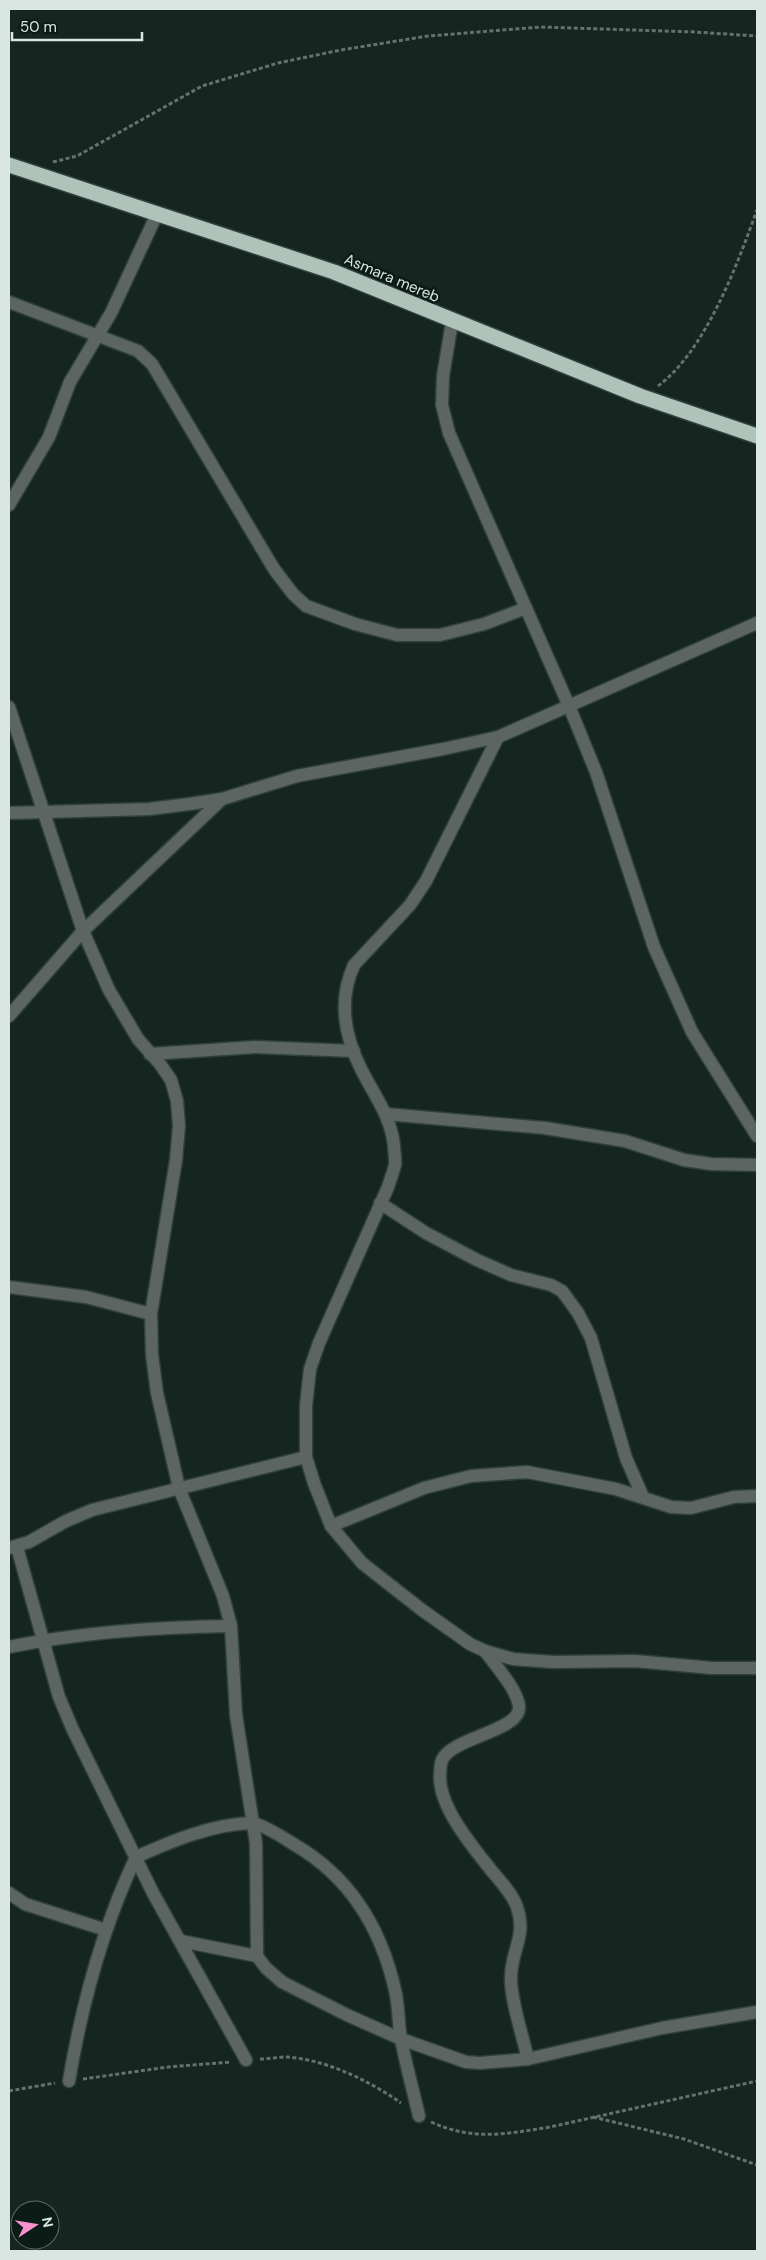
<svg xmlns="http://www.w3.org/2000/svg" width="766" height="2260" font-family="'DM Sans',sans-serif">
<style>
.lines{fill:none;stroke-linecap:round;stroke-linejoin:round}
.street-casing{stroke:#30413a;stroke-width:15}
.highway-casing{stroke:#30413a;stroke-width:18}
.path{stroke:#63736c;stroke-width:3;stroke-dasharray:4 2.5;stroke-linecap:butt}
.street{stroke:#5c6561;stroke-width:12}
.highway{stroke:#aec3ba;stroke-width:15}
.labels{text-anchor:middle;stroke-width:5;stroke-linejoin:round;paint-order:stroke}
.street-label{font-size:15px;fill:#dae6e1;stroke:#0a1c15}
</style>
<rect width="100%" height="100%" fill="#14261f"/>
<g class="lines">
<g class="street-casing">
<g id="street">
<path d="M 9,302 L 138,351 L 152,364 L 274,569 L 293,594 L 306,606 L 355,624 L 397,635 L 440,635 L 484,624 L 526,608"/>
<path d="M 452,322 L 443,376 L 442,405 L 449,433 L 569,706 L 596,772 L 654,947 L 692,1032 L 757,1136"/>
<path d="M 9,505 L 49,437 L 70,382 L 111,313 L 157,214"/>
<path d="M 9,707 L 83,931 L 109,990 L 138,1039 L 160,1064 L 171,1080 L 177,1101 L 179,1126 L 176,1160 L 151,1314 L 152,1355 L 157,1393 L 179,1488 L 223,1596 L 231,1626 L 236,1715 L 256,1843 L 257,1956 L 266,1968 L 282,1982 L 347,2015 L 401,2039 L 466,2062 L 480,2063 L 528,2059 L 662,2028 L 757,2012"/>
<path d="M 498,737 L 426,881 L 410,905 L 354,965 C 338,1000 344,1035 361,1069 C 374,1095 391,1116 394,1146 C 394,1152 396,1159 395,1165 C 393,1173 390,1180 388,1187 L 319,1343 L 310,1369 L 306,1406 L 306,1457 L 314,1483 L 331,1526 L 362,1563 L 422,1610 L 470,1644 L 485,1651 L 513,1659 L 553,1662 L 635,1661 L 712,1668 L 757,1668"/>
<path d="M 9,813 L 149,809 L 189,804 L 222,799 L 297,776 L 443,749 L 498,737 L 757,623"/>
<path d="M 9,1016 L 83,931 L 222,799"/>
<path d="M 150,1054 L 255,1047 L 354,1051"/>
<path d="M 386,1114 L 545,1128 L 625,1141 L 684,1160 L 711,1164 L 757,1165"/>
<path d="M 380,1203 L 426,1233 L 477,1260 L 511,1275 L 551,1285 L 562,1291 L 578,1313 L 591,1338 L 626,1458 L 643,1497"/>
<path d="M 9,1287 L 86,1297 L 151,1314"/>
<path d="M 331,1526 L 424,1488 L 471,1476 L 527,1472 L 616,1489 L 671,1507 L 691,1508 L 734,1497 L 757,1496"/>
<path d="M 17,1547 L 59,1697 L 73,1730 L 153,1893 L 246,2060"/>
<path d="M 9,1548 L 29,1542 L 66,1521 L 92,1510 L 306,1457"/>
<path d="M 9,1647 C 82,1632 157,1627 231,1626"/>
<path d="M 485,1651 C 495,1665 517,1689 519,1706 C 522,1731 452,1737 442,1760 C 440,1765 440,1774 440,1779 C 441,1809 472,1846 491,1870 C 500,1881 512,1893 517,1907 C 527,1936 511,1951 511,1977 C 510,1998 523,2037 528,2059"/>
<path d="M 9,1893 L 25,1904 L 106,1930"/>
<path d="M 181,1941 L 257,1956"/>
<path d="M 69,2081 C 82,2003 102,1929 136,1857 C 172,1841 212,1824 252,1823 C 261,1823 287,1840 295,1845 C 350,1877 381,1928 395,1990 C 399,2006 398,2023 401,2039 C 406,2065 413,2090 419,2116"/>
</g>
</g>
<g class="highway-casing">
<path id="highway" d="M 9,165 L 334,272 L 640,396 L 757,436"/>
</g>
<g class="path">
<path d="M 53,162 L 77,156 L 202,86 L 278,63 L 341,50 L 428,36 L 541,27 L 695,32 L 757,36"/>
<path d="M 658,386 C 706,350 737,265 757,210"/>
<path d="M 260,2059 C 269,2059 278,2057 287,2057 C 327,2060 368,2080 401,2103"/>
<path d="M 83,2079 L 168,2067 L 231,2062"/>
<path d="M 9,2091 L 55,2083"/>
<path d="M 593,2117 L 684,2139 L 757,2165"/>
<path d="M 431,2122 C 473,2141 506,2134 550,2127 L 757,2081"/>
</g>
<use href="#street" class="street"/>
<use href="#highway" class="highway"/>
</g>
<g class="labels">
<g class="street-label">
<text transform="translate(392 278) rotate(23)" y="5">Asmara mereb</text>
</g>
</g>
<rect width="766" height="2260" fill="none" stroke="#dae6e1" stroke-width="20"/>
<g transform="translate(35 2225) rotate(78)"><circle r="24" fill="#0a1c15" stroke="#5d6d67"/>
<path d="M0-4L9 19L0 12L-9 19Z" fill="#f790cd"/>
<text y="-8" font-size="14" font-weight="bold" text-anchor="middle" fill="#dae6e1">N</text>
</g>
<path d="M12 32v8h130v-8" fill="none" stroke="#dae6e1" stroke-width="2.5"/>
<text x="20" y="32" font-size="15" fill="#dae6e1" stroke="#0a1c15" stroke-width="4" paint-order="stroke">50 m</text>
</svg>
